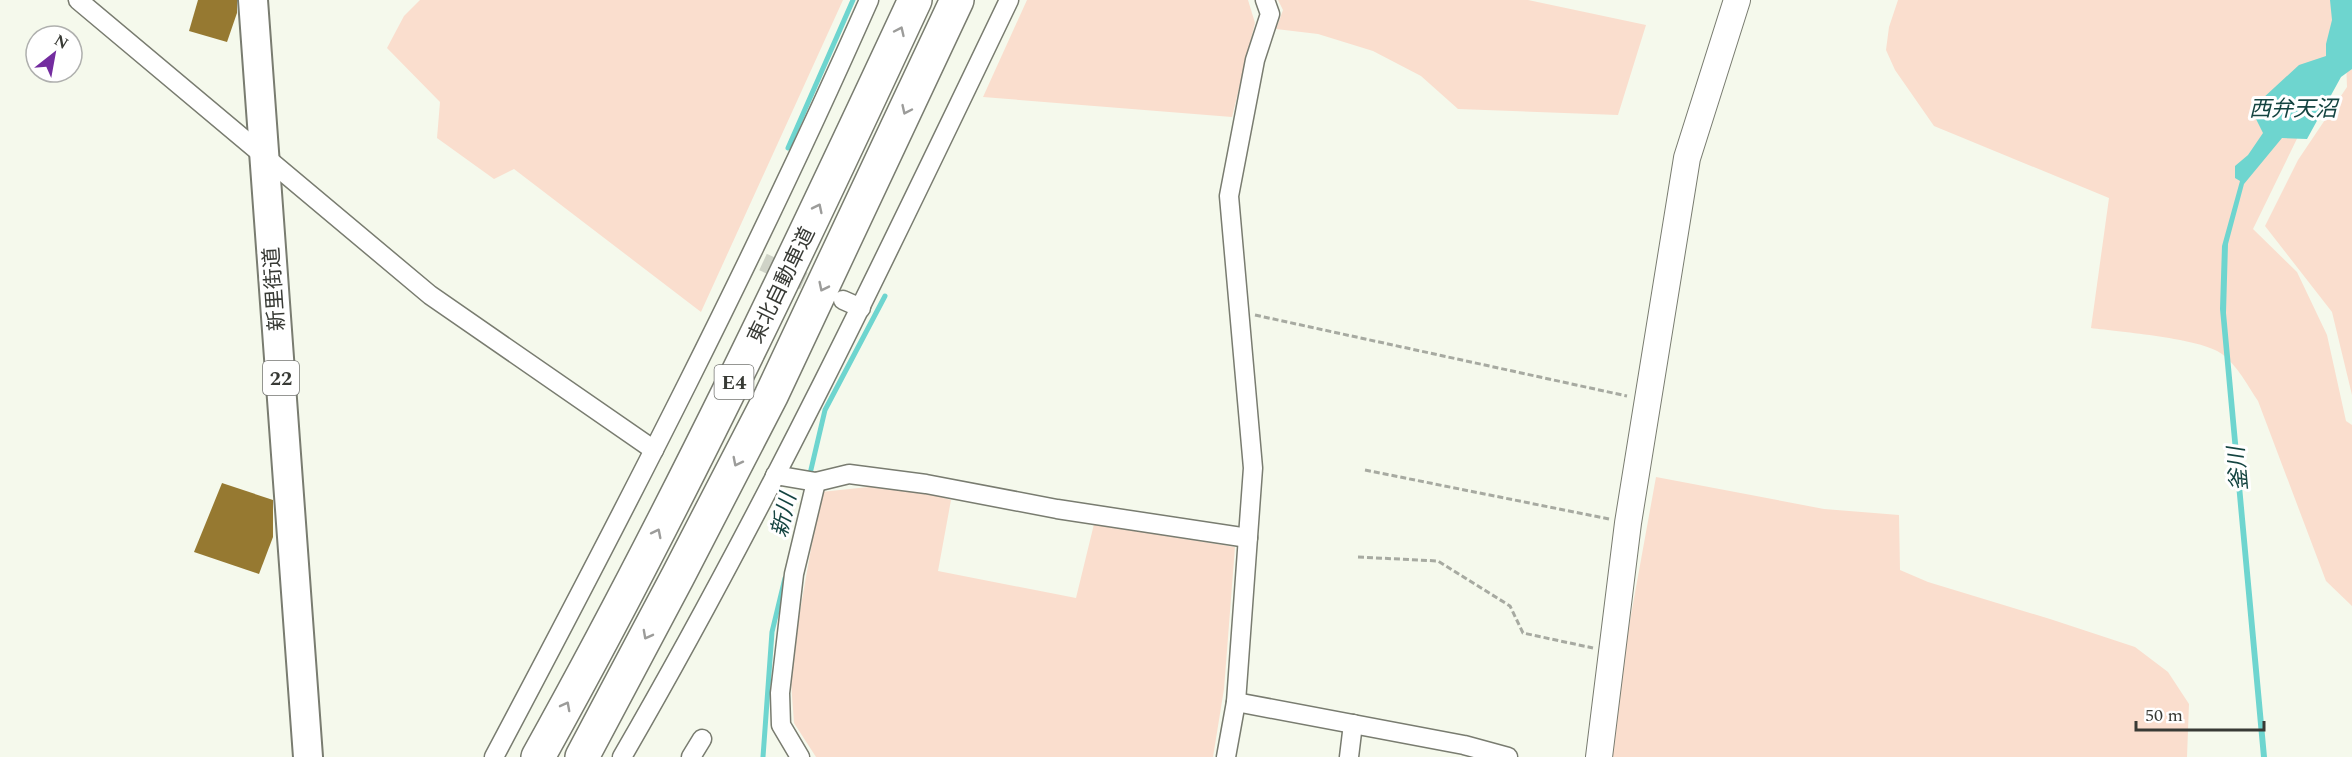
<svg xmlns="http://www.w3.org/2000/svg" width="2352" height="757" font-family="Spectral,'Noto Sans JP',serif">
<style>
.green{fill:#fadece}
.water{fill:#6ed5cf}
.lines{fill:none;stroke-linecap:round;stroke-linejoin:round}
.stream{stroke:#6ed5cf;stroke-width:5}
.building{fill:#967931}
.street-tunnel{stroke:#cfd3c7;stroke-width:18;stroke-dasharray:18 9;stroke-linecap:butt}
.street-casing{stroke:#797c70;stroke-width:21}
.secondary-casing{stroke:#797c70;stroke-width:28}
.primary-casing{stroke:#797c70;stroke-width:32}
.highway-casing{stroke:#797c70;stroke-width:36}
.path{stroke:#a7aaa1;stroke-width:3;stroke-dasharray:6 3;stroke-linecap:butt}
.street{stroke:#fff;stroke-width:18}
.secondary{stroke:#fff;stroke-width:26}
.primary{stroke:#fff;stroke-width:28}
.highway{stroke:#fff;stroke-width:33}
.oneway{stroke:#9c9c9a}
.labels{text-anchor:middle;stroke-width:6;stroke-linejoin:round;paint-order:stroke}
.shield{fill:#fff;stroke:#747572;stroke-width:1.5}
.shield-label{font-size:20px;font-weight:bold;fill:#383a35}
.street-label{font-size:21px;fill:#383a35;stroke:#fff}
.water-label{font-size:22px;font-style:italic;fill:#144441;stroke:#fff}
</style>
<rect width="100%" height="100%" fill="#f5f9ec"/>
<g class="green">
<path d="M 420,0 L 843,0 L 701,312 L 514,169 L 494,179 L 437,138 L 440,102 L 387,48 L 404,16 Z"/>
<path d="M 1027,0 L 1248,0 L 1255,23 L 1232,117 L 983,97 Z"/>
<path d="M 1278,0 L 1528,0 L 1646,25 L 1618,115 L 1458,109 L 1421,76 L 1373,51 L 1318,34 L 1276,29 L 1283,10 Z"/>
<path d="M 1898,0 L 2342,0 L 2330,71 L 2253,229 L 2297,272 L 2327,335 L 2346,421 L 2352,425 L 2352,606 L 2326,581 L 2258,401 C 2248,386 2237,365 2222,354 C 2201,338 2120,332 2091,328 L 2109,198 L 1934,126 L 1895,70 L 1886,50 L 1889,27 Z"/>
<path d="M 2344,0 L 2352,0 L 2352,395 L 2332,312 L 2265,226 L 2298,160 L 2347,87 Z"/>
<path d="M 1656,477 L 1824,509 L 1899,515 L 1900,570 L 1928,582 L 2050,619 L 2135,647 L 2168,672 L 2189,704 L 2187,757 L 1611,757 L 1623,659 Z"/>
<path d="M 897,484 L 951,500 L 938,571 L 1076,598 L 1094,524 L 1235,547 L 1224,689 L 1213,757 L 816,757 L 794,723 L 790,668 L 821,492 Z"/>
</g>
<path class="water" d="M 2330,0 L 2352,0 L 2352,69 L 2341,77 L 2307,139 L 2282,138 L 2244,184 L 2228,244 L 2226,313 L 2267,757 L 2261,757 L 2220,309 L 2222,246 L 2240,181 L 2235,178 L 2235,166 L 2248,155 L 2263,133 L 2255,117 L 2262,99 L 2299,65 L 2326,56 L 2326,44 L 2332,20 Z"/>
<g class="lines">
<g class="stream">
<path d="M 788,148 L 853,0"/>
<path d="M 809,478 L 825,410 L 885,296"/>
<path d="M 763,757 L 772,632 L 785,578"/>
</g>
</g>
<g class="building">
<path d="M 198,0 L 237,0 L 237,13 L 227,42 L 189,31 Z"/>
<path d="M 222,483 L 273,500 L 273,537 L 259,574 L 194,552 Z"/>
</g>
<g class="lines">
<path class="street-tunnel" d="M 763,262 L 828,292"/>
<g class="street-casing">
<g id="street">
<path d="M 78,0 L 430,295 L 654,450"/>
<path d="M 843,300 L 861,308"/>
<path d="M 775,475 L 816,482 L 849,474 L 926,484 L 1057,509 L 1248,538"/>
<path d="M 1236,702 L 1464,745 L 1508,757"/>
<path d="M 494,757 C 626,508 755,258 869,0"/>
<path d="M 622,757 C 764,512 887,255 1009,0"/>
<path d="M 691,757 L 702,739"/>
<path d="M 800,757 L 781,725 L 780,693 L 794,574 L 816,482"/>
<path d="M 1226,757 L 1236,702 L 1253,468 L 1229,196 L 1255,60 L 1270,14 L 1265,0"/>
<path d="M 1349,757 L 1353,724"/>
</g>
</g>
<g class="secondary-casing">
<path id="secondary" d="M 1599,757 L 1628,523 L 1687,158 L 1737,0"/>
</g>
<g class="primary-casing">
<path id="primary" d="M 253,0 L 308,757"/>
</g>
<g class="highway-casing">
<g id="highway">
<path d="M 538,757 C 675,511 796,256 915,0"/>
<path d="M 582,757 L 678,576 L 771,396 L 957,0"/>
</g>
</g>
<g class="path">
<path d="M 1255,315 L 1627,396"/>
<path d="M 1365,470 L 1609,519"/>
<path d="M 1358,557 L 1438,561 L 1510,606 L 1523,633 L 1593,648"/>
</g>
<use href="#street" class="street"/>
<use href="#secondary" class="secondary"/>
<use href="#primary" class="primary"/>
<use href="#highway" class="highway"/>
</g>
<defs><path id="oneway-chevron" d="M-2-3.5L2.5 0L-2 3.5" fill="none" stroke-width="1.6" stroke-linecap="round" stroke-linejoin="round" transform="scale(1.5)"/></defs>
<g class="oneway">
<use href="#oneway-chevron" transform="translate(900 31) rotate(-65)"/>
<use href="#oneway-chevron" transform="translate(906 110) rotate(115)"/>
<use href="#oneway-chevron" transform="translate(818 208) rotate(-64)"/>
<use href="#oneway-chevron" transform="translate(823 287) rotate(116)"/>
<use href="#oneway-chevron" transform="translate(737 462) rotate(117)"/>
<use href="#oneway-chevron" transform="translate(657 533) rotate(-63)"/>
<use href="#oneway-chevron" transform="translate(647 635) rotate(118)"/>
<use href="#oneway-chevron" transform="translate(566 706) rotate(-62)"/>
</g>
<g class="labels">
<g class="shield">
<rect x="263" y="361" width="36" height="34" rx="4.5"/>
<rect x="714.5" y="365" width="39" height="34" rx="4.5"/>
</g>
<g class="shield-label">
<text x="281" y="385">22</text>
<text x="734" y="389">E4</text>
</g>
<g class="street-label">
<text transform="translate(781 285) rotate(-64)" y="7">東北自動車道</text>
<text transform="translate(274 289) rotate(-94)" y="7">新里街道</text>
</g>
<g class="water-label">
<text x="2293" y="116">西弁天沼</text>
<text transform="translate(2237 469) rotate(-95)" y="8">釜川</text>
<text transform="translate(783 515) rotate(-77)" y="8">新川</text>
</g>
</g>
<g transform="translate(54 54) rotate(31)"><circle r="28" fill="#ffffff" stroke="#afb0ae" stroke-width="1.5"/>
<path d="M0-4.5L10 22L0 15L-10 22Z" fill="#732c9f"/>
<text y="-9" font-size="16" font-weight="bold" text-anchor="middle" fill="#383a35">N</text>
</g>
<path d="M2136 721v9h128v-9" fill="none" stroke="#383a35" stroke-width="3"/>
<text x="2145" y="721" font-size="18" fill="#383a35" stroke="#ffffff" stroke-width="4.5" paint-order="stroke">50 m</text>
</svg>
